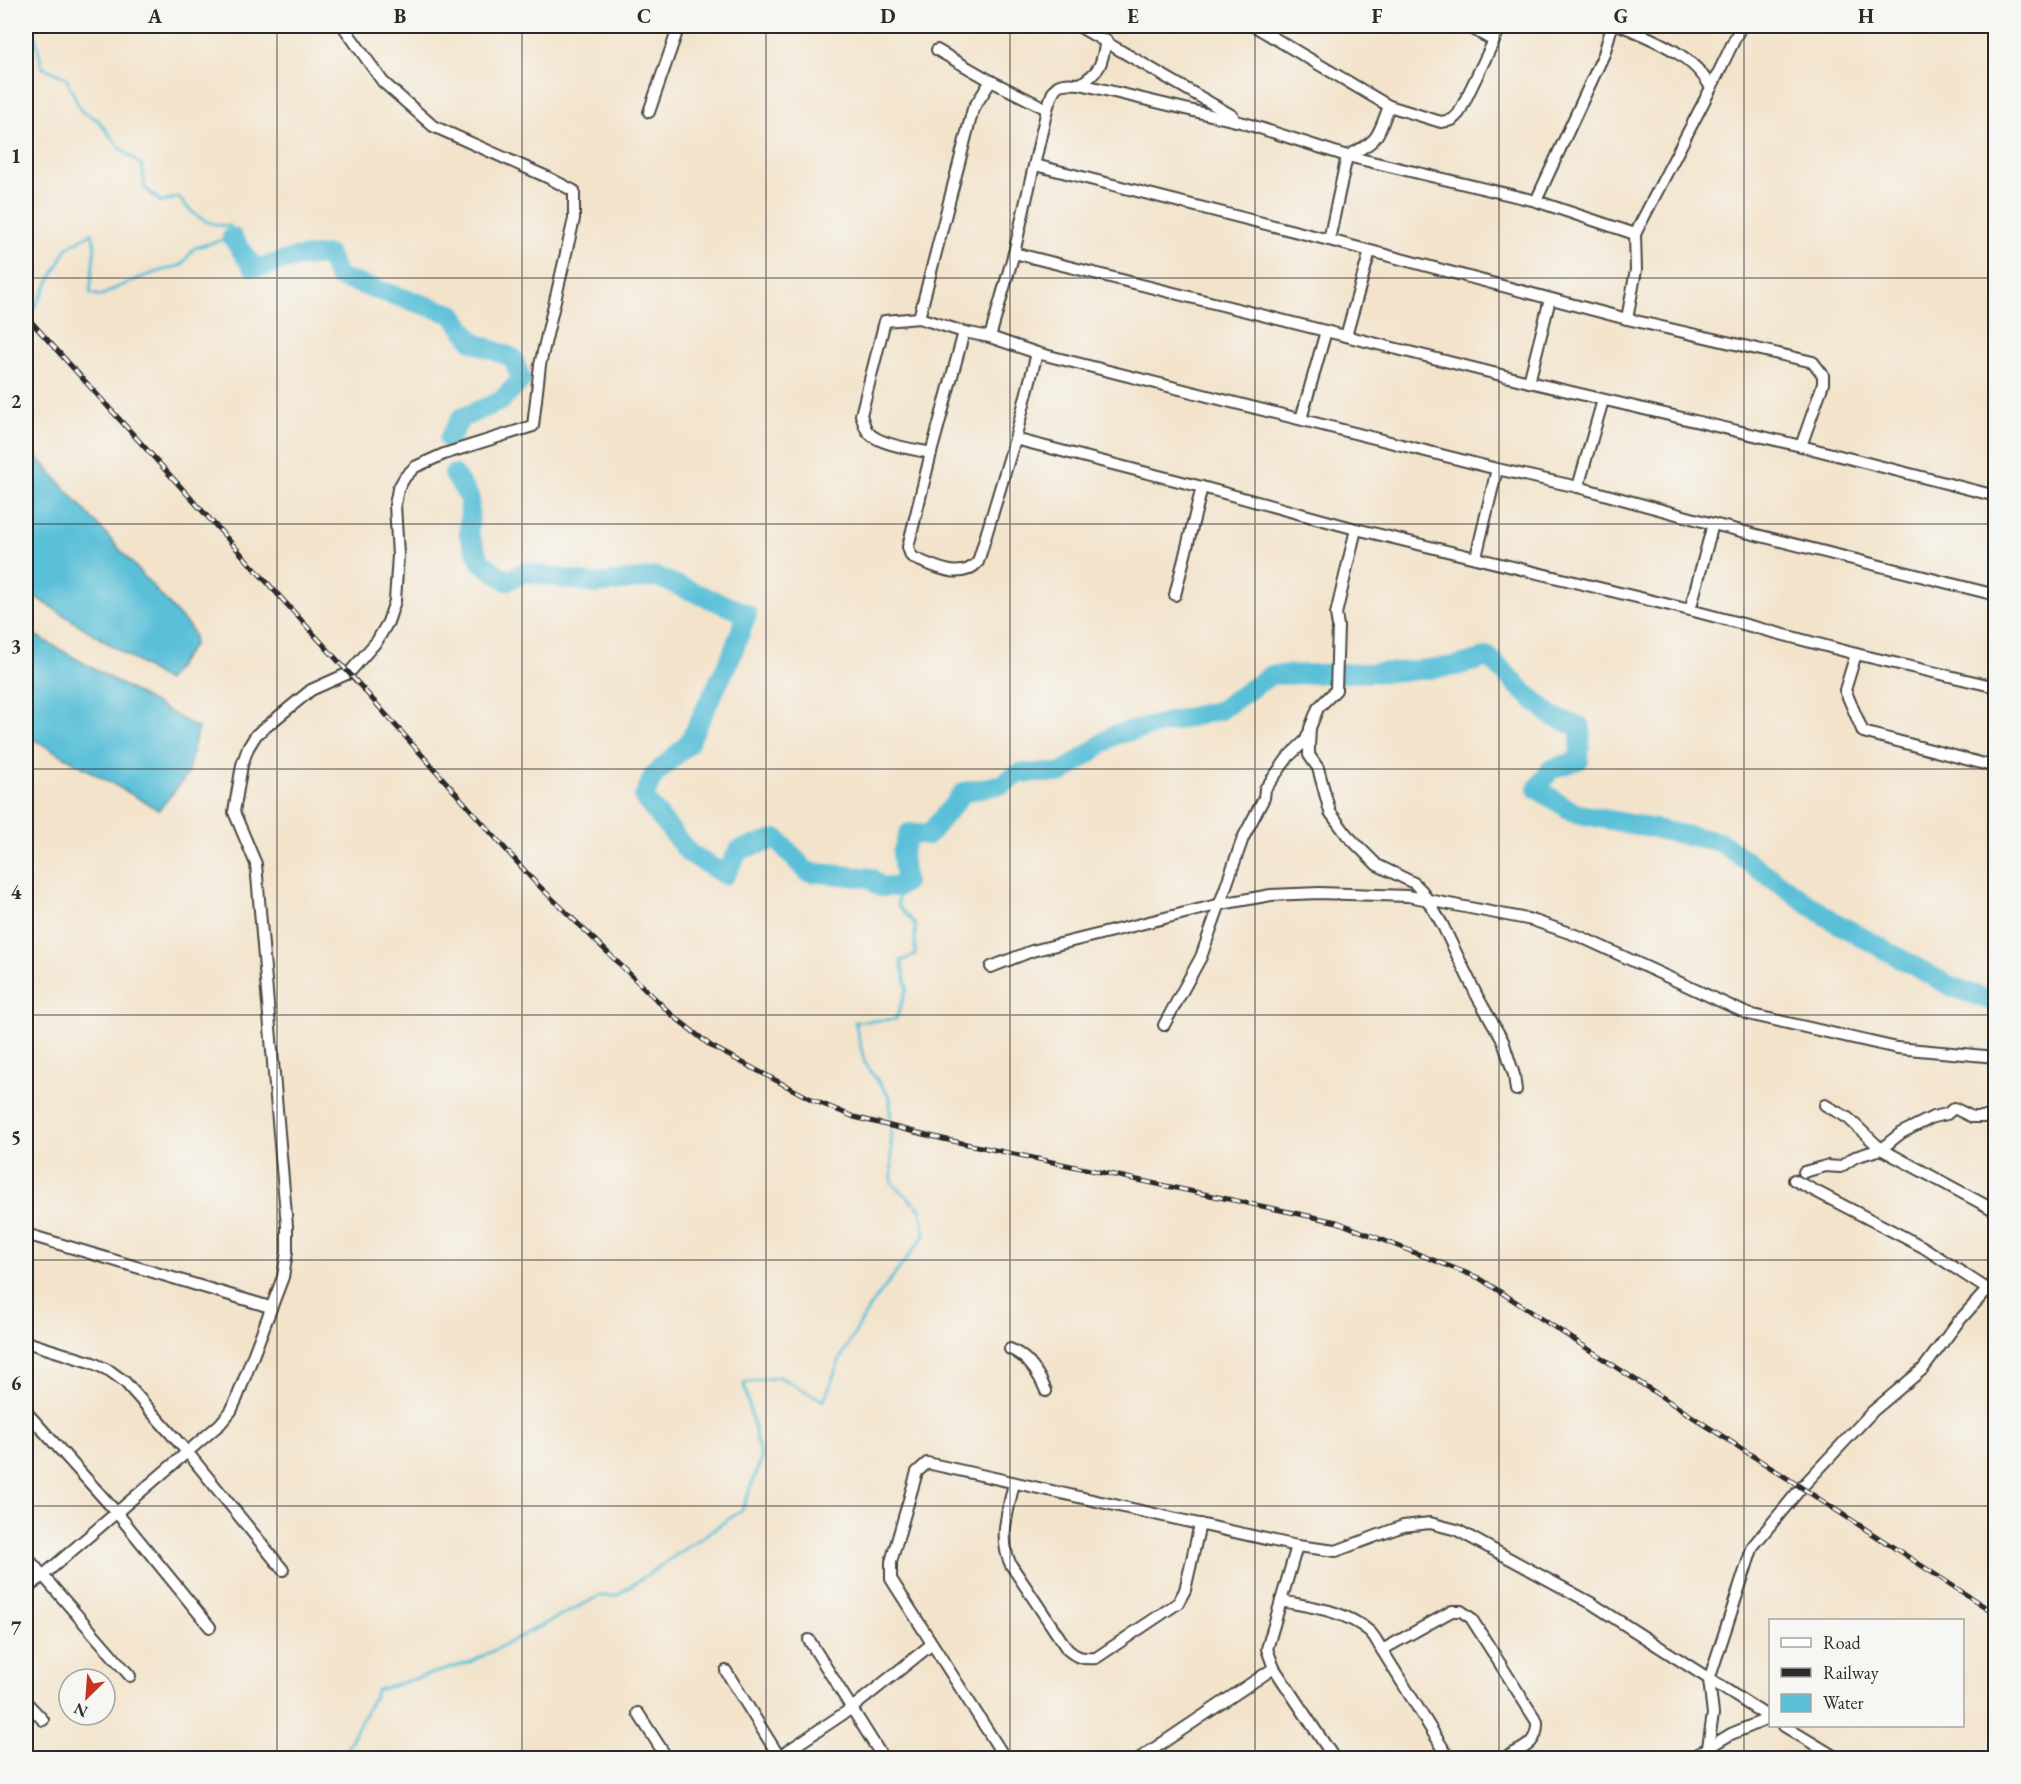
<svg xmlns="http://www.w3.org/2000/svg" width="2021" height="1784" font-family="'EB Garamond',serif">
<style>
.water{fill:#5ac0d8;stroke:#427682;stroke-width:1.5}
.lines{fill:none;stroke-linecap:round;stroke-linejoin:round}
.stream{stroke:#5ac0d8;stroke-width:3}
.river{stroke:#5ac0d8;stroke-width:20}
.minor-casing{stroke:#494743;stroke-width:14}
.minor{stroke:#fff;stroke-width:10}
.rail-casing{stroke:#2b2b2b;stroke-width:5}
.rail{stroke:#f6f6f2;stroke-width:3;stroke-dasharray:9;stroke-linecap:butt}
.grid{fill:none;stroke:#2b2b2b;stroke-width:1.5;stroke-opacity:0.55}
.neatline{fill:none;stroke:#2b2b2b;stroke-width:2}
.grid-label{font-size:20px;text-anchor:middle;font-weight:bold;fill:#2b2b2b}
</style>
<rect width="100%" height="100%" fill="#f6f6f2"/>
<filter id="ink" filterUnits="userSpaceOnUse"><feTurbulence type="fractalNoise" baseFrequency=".0167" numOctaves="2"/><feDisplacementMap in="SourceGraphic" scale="12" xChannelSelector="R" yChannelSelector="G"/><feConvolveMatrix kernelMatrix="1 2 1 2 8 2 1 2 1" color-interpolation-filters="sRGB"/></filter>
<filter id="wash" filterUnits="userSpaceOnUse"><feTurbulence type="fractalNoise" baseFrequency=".008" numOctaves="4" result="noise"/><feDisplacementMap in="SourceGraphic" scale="24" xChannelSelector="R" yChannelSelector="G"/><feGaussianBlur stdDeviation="1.35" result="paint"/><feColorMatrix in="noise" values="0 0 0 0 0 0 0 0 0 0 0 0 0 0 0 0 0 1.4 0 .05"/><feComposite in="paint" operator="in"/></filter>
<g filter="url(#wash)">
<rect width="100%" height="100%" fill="#f3e3cb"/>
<g class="water">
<path d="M 26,451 L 39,459 L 190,628 L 194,636 L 194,644 L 167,681 L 26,591 Z"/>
<path d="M 26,630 L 198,728 L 187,775 L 159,810 L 26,735 Z"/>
</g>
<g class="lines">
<g class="stream">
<path d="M 26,315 L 35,307 L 68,247 L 92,233 L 95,245 L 90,293 L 100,296 C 127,282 152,272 182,265 L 194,248 L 232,237 L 230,226 C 206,226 193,215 178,197 L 161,202 L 145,188 L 142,166 L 120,148 L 98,120 L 81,111 L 66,78 L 42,67 L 33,26"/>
<path d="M 342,1758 L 377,1690 L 471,1662 L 599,1596 L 616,1596 L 742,1510 L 761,1460 L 744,1383 L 779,1377 L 824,1401 L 840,1359 L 869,1308 L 925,1235 L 920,1209 L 892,1183 L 890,1097 L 865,1064 L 855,1022 L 896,1019 L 907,988 L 901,961 L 915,955 L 915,924 L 898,906 L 898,887"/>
</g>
<g class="river">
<path d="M 232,237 L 252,266 L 262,267 L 293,258 L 328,255 L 338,277 L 452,314 L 473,342 L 513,358 L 521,380 L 501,401 L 461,418 L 449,439"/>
<path d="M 454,474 L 470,499 L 469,535 L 481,562 L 507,581 L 525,572 L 595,584 L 657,577 L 747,614 L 731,657 L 688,744 L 653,776 L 644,798 L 689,853 L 725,875 L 739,850 L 777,839 L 807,872 L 871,878 L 880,887 L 898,887 L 905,882 L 902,853 L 909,833 L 928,835 L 964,792 L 1003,784 L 1020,773 L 1062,773 L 1114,735 L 1220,710 L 1271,675 L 1398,672 L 1456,666 L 1489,657 L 1522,690 L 1553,717 L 1581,727 L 1579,760 L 1551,769 L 1537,789 L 1575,813 L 1720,842 L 1833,921 L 1950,986 L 1994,1002 L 1996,996"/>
</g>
</g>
</g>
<g filter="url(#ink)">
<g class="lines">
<g class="minor-casing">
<g id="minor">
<path d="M 1078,26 L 1233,116"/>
<path d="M 1254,26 L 1389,106 L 1441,122 L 1452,120 L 1459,113 L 1501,26"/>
<path d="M 1467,26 L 1494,41"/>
<path d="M 1622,26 C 1655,40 1694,55 1711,88 L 1635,234"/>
<path d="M 937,50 L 991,81 L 1047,109"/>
<path d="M 1080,84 C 1101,71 1102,64 1106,40"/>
<path d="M 1711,88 L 1741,26"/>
<path d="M 649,112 L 679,26"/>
<path d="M 1347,156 C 1379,141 1377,138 1389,106"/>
<path d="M 1536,201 L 1604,54 L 1612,26"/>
<path d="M 1329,240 L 1347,156"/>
<path d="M 1014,253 L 1529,382 L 1801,446 L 1996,496"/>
<path d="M 919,318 L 973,109 L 991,81"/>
<path d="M 1627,319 L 1813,362 L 1823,375 L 1823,384 L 1801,446"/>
<path d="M 964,332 L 931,453 L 908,547 L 911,556 L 916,559 C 936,567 961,581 978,562 L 1015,439 L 1202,487 L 1356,529 L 1690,610 L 1856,654 L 1845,690 L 1863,732 L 1996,767"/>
<path d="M 1346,336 L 1370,251"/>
<path d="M 990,337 L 1014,253 L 1047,109 C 1055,85 1054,82 1080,84 L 1244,123 L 1347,156 L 1536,201 L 1635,234 L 1636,270 L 1627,319 L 1329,240 L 1035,165"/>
<path d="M 1529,382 L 1550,299"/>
<path d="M 1301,419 L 1326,331"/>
<path d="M 1015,439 L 1037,353"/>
<path d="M 931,453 C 914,449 879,445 868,432 C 864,427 863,420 861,415 L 885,321 L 919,318 L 964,332 L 990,337 L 1037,353 L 1497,469 L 1578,487 L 1713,524 L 1996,595"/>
<path d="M 1578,487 L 1603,400"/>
<path d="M 1356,529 L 1336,614 L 1338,626 L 1336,690 L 1318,708 L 1310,728 L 1309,747 L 1309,755 L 1318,768 L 1330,812 L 1347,835 L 1377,865 L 1414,883 L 1422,891 L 1442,924 L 1477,996 L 1503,1041 L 1514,1075 L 1516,1090"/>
<path d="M 1476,557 L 1497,469"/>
<path d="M 1175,595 L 1202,487"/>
<path d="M 1690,610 L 1713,524"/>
<path d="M 1856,654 L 1996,687"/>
<path d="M 991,967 L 1032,951 L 1221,904 L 1271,895 L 1319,893 L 1408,896 L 1532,920 L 1581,937 L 1748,1014 L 1897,1048 L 1996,1057"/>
<path d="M 1164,1025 L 1201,957 L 1243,838 L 1264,798 L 1265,789 L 1289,756 L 1306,740 L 1308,734"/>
<path d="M 1825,1105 L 1848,1118 L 1881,1149 L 1996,1211"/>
<path d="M 1804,1172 L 1826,1166 L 1840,1167 L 1855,1157 L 1881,1149 L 1901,1133 L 1933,1117 L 1947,1114 L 1954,1108 L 1972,1117 L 1996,1117"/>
<path d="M 1794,1180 L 1923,1247 L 1987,1289"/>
<path d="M 26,1234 L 270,1307"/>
<path d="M 26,1342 L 93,1363 L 110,1371 L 125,1382 L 188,1453 L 283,1570"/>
<path d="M 1010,1349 C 1027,1356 1039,1374 1046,1391"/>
<path d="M 29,1415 L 117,1513 L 210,1627"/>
<path d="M 1014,1483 C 1008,1511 998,1539 1011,1565 L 1067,1649 C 1077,1658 1083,1659 1096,1658 L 1178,1603 L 1185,1590 L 1200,1524"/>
<path d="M 1297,1546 L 1267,1649 L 1274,1668 L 1334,1758"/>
<path d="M 26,1556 L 130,1676"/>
<path d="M 26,1590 L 220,1424 L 231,1411 L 237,1398 L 283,1277 L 287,1252 L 287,1226 L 256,864 L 234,812 L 242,765 L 248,748 L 256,735 L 311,690 L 349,673 L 377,641 L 388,622 L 395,601 L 398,555 L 395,505 L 398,489 L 405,477 L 415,467 L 444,454 L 533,426 L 540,365 L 574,219 L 574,191 L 547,177 L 433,126 L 383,82 L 343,26"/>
<path d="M 1281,1601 C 1311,1607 1344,1610 1369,1631 C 1375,1636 1378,1644 1382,1650"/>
<path d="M 809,1640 L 883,1758"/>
<path d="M 726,1671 L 780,1758"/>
<path d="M 26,1702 L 43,1720"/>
<path d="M 638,1713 L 667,1758"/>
<path d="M 1784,1726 L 1837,1758"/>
<path d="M 1708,1747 L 1713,1714 L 1709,1680 L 1753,1546 L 1801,1488 L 1873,1411 L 1923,1369 L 1958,1322 L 1996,1280"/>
<path d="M 777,1758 L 852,1708 L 932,1644"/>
<path d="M 1005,1758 L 891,1579 L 891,1562 L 917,1472 L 927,1463 L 1297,1546 L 1336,1551 L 1403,1526 L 1430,1523 L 1457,1530 L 1591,1603 L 1770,1718"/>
<path d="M 1140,1758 L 1274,1668"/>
<path d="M 1449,1758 L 1382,1650 L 1452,1611 L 1461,1611 L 1471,1618 L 1537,1722 C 1538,1745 1522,1748 1505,1758"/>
<path d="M 1691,1758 L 1731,1734 L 1770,1718"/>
</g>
</g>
<use href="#minor" class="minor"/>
<g class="rail-casing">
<path id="rail" d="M 26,316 L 349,673 L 533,880 L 671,1014 L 711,1046 L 813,1100 L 854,1117 L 943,1139 L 1337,1222 L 1479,1278 L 1996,1614"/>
</g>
<use href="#rail" class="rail"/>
</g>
</g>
<path class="grid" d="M 277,26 L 277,1758M 522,26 L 522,1758M 766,26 L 766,1758M 1010,26 L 1010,1758M 1255,26 L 1255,1758M 1499,26 L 1499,1758M 1744,26 L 1744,1758M 26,278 L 1996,278M 26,524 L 1996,524M 26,769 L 1996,769M 26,1015 L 1996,1015M 26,1260 L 1996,1260M 26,1506 L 1996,1506"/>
<rect width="2021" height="1784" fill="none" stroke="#f6f6f2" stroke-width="66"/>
<rect x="1769" y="1619" width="195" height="108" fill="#f6f6f2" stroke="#a5a5a2" stroke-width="1.5"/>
<rect x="1781" y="1638" width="30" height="9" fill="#ffffff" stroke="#a5a5a2" stroke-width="1.5"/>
<text x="1823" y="1649" font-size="18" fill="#2b2b2b">Road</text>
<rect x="1781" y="1668" width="30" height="9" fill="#2b2b2b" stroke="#a5a5a2" stroke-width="1.5"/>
<text x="1823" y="1679" font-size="18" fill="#2b2b2b">Railway</text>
<rect x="1781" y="1694" width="30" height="18" fill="#5ac0d8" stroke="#a5a5a2" stroke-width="1.5"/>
<text x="1823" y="1709" font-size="18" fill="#2b2b2b">Water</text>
<g transform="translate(87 1697) rotate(205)"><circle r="28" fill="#f6f6f2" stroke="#a5a5a2" stroke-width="1.5"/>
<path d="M0-4.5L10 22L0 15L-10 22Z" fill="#c8321e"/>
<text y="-9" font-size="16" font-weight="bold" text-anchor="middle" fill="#2b2b2b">N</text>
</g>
<rect x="33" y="33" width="1955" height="1718" class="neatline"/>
<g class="grid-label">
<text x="155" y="23">A</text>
<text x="400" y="23">B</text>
<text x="644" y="23">C</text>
<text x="888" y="23">D</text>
<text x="1133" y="23">E</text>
<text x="1377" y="23">F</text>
<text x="1621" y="23">G</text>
<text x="1866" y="23">H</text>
<text x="16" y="163">1</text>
<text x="16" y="408">2</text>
<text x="16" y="653">3</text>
<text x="16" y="899">4</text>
<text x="16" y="1144">5</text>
<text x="16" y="1390">6</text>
<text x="16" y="1635">7</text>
</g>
</svg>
